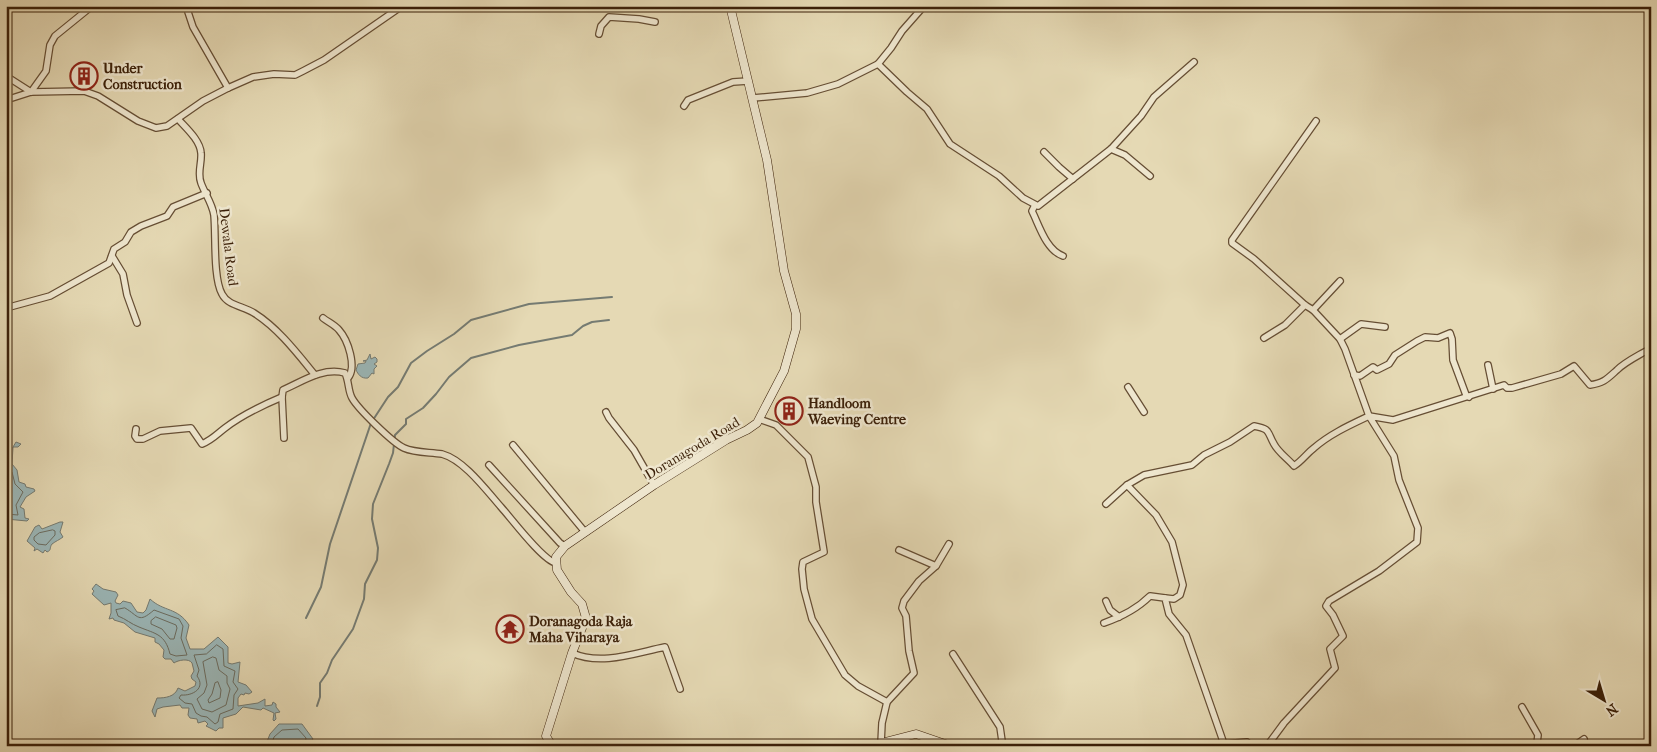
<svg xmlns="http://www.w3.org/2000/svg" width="1657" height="752" font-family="'IM FELL French Canon',serif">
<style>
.water{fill:#9bb7b8;stroke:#757b72}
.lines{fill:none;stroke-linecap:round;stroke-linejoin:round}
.shore{stroke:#6b6c60;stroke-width:1}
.stream{stroke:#757b72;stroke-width:2}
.street-casing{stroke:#664e34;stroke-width:8}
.secondary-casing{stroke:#3b2009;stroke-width:9}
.street{stroke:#eee6ce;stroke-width:5.5}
.secondary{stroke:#eee6ce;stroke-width:8}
.labels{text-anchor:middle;stroke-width:5;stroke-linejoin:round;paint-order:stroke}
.poi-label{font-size:14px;font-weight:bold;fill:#3b2009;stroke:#eee6ce;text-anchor:start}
.street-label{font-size:14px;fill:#3b2009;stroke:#eee6ce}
</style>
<rect width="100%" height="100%" fill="#e5d9b4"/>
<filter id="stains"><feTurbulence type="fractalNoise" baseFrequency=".004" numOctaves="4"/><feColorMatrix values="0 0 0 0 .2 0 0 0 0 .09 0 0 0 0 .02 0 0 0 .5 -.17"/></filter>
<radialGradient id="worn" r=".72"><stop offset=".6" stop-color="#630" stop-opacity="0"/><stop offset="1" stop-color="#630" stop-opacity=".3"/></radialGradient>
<g class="water">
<path d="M 370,354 L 371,359 L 375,357 L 377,359 L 377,362 L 374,364 L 377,366 L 374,369 L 374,374 L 372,373 L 368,378 C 361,379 358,374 356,370 L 358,364 L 365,363 L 366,361 L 363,361 L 367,360 Z"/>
<path d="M 16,442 L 21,444 L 18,447 L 13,447 L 12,464 L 17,470 L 19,482 L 25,484 L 26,487 L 34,489 L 35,491 L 26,497 L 20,507 L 24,509 L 25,518 L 29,519 L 27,521 L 6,519 L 6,465 L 11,464 L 11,461 L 7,460 L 12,459 L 10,452 Z"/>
<path d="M 60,522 L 63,522 L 60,532 L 63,537 C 59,540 56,541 52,544 C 49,548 52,550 47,552 L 45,550 L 43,553 L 37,549 L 34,551 L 35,548 L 27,541 L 35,527 L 39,525 L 42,529 Z"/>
<path d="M 96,584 L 103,589 L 116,592 L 118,595 L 115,601 L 116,603 L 120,604 L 123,601 L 131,603 L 137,612 L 143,613 L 146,610 L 150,599 C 164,612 177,607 189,625 L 186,638 L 190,649 L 204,649 L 218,637 L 228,647 L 228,663 L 232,664 L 240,662 L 238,682 L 246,685 L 252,692 L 249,694 L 245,693 L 244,695 L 241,694 L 238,698 L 238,706 L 258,703 L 265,699 L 265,706 L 272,705 L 273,702 L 276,704 L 276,707 L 280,712 L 275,713 L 276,719 L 274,721 L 273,720 L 274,713 L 263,708 L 261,710 L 243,707 L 236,714 L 223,718 L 223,728 L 219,728 L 216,731 L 206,726 L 208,724 L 205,721 L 198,723 L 197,719 L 190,718 L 188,715 L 189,708 L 182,708 L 180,705 L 163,707 L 157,709 L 155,717 L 152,711 L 157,698 C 165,698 175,697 178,688 L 185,691 L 195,686 L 196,682 L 192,679 L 191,676 L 194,671 C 193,668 193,666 192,663 C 189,658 178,660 174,663 L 171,659 L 165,659 L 163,657 L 164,650 L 159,644 L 155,642 L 155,638 L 135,632 L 124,623 L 114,620 L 113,618 L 109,619 L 111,613 L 111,603 L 104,605 L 92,594 L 94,591 L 92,589 Z"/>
<path d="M 279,724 L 302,724 L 313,739 L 308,746 L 267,746 L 266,744 L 270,734 Z"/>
</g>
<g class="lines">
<g class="shore">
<path d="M 6,469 L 12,472 L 15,484 L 23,492 L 16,505 L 18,515 L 6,514"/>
<path d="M 53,530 L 55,531 L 55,535 L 46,545 L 38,544 L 34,540 L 34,537 L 39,533 Z"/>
<path d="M 125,608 C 139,616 138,624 154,610 L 179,619 L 183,626 L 181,638 L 187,655 L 176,656 L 170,654 C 165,634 156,634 139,627 C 131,624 126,619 118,616 L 116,610 Z"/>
<path d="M 156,617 L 176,625 L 177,628 L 174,639 L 170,639 L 162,629 L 151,624 L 151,621 Z"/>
<path d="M 217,645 L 223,649 L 224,666 L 235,671 L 233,682 L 238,689 L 234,695 L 233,709 L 220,714 L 218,722 L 215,724 L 207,717 L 201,716 L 196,713 L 192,704 L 185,703 L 179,698 L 181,695 C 193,696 206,688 197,676 L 199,670 L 194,655 L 206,654 Z"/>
<path d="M 213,657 L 216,658 L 219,670 L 227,676 L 227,683 L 230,689 L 226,705 L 212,712 L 202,709 L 197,699 L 204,693 L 207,685 L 203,662 Z"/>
<path d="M 218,682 L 221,690 L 220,698 L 209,703 L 208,700 L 212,694 L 215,683 Z"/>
<path d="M 271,746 L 274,737 L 282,730 L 298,729 L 306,738 L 305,746"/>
</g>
<g class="stream">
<path d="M 306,618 L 321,587 L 330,544 L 371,423 L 388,397 L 398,387 L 411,363 L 427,351 L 454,334 L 471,320 L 529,304 L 612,297"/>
<path d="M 317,706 L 320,697 L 320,683 L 327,673 L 332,660 L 353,629 L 364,599 L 365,584 L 377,560 L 378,548 L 372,519 L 373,504 L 389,464 L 393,453 L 395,435 L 406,424 L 406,419 L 423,408 L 436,394 L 449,377 L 471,358 L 519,345 L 572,335 L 583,326 L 592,322 L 609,320"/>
</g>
<g class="street-casing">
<g id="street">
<path d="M 186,6 L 193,27 L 228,88"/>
<path d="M 599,34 L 601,26 L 609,17 L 639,19 L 655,22"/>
<path d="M 878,64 L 907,92 L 927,109 L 950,144 L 999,176 L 1023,198 L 1038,206 L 1111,149 L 1141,116 L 1154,97 L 1194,62"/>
<path d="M 6,76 L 31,92 L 46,71 L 50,45 L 55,36 L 92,6"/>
<path d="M 753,98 L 807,93 L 838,84 L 878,64 L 891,48 L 902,31 L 924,6"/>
<path d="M 6,100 L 31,92 L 84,91 L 98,96 L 138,121 L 156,128 L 167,126 L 203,101 L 228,88 L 253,77 L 274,74 L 295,75 L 303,71 L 324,60 L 402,6"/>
<path d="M 684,106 L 688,100 L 733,82 L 748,81"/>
<path d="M 178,119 C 186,128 200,140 201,153 C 202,163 197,173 201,183 C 205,194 212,203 214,215 C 216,235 213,278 222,294 C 228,306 244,306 254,313 C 278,328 297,353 315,375"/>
<path d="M 1316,121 L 1232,240 L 1232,243 L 1254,259 L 1305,305 L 1313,310 L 1340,281"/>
<path d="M 1111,149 L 1125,155 L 1150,176"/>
<path d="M 1044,152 L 1059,167 L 1073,179"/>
<path d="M 1035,205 L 1032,211 C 1039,225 1046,250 1063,256"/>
<path d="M 112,256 L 123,274 L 127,295 L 137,323"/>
<path d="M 6,308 L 50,296 L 109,263 L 114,249 L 125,242 L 131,232 L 141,226 L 167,216 L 173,207 L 207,193"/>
<path d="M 323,318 C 328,322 335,325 339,330 C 348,340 357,367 348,378"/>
<path d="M 1264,338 L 1285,325 L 1305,305"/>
<path d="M 1340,339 L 1361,324 L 1385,327"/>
<path d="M 1488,365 L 1493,389"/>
<path d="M 1354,375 L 1360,376 L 1373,367 L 1377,370 L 1389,364 L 1395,355 L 1417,341 L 1425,337 L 1438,338 L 1450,333 L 1452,339 L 1453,360 L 1466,395 L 1469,397"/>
<path d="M 1128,387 L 1144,412"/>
<path d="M 606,412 L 609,418 L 634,450 L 654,485"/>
<path d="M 759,419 L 776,425 L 808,457 L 816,487 L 816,502 L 824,552 L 803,562 L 802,569 L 804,589 L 812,619 L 845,675 L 858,686 L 887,702"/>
<path d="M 136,429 L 135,436 L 137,439 L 143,439 L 160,431 L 191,428 L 202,444 C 212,440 217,434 225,428 C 242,415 263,405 282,397"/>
<path d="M 284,438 L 282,397 L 283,390 C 303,381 323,367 345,373 C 349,381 348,391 352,398 C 358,409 393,443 404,448 C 415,453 430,452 442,454 C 464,460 486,490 501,507 C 511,518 543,561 556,563"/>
<path d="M 513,445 L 585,532"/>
<path d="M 489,465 L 560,543 L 565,546"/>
<path d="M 1127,485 L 1156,515 L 1172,542 L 1183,585 L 1180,595 L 1174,599 L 1165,598"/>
<path d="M 1106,504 L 1127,485 L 1144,475 L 1192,465 L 1204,455 L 1230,442 L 1254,426 C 1271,429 1267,432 1274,444 C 1278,452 1288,459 1294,466 C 1303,460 1306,454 1314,448 C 1330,434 1350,425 1369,416 L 1345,349 L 1340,339 L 1313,310"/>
<path d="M 899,550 L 936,566"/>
<path d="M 1106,601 L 1110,610 L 1119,617"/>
<path d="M 1104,623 C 1121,617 1137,609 1150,596 L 1165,598 L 1169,614 L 1186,635 L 1224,744 L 1247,742 L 1251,746"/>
<path d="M 572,653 C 601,666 635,653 665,647 L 680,689"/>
<path d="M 953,654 L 1000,727 L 1002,741 L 999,746"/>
<path d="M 1522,707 L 1538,735 L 1537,743 L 1533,746"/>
<path d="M 881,743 L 882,723 L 887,702 L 914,673 L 909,651 L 906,616 L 902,608 L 904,601 L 919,581 L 936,566 L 949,544"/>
<path d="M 1267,746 L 1284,723 L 1335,668 L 1330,649 L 1343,636 L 1333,615 L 1326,606 L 1329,601 L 1379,571 L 1417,542 L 1418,528 L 1399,480 L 1394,456 L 1369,416 L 1393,420 L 1504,385 L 1507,388 L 1512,388 L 1561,374 L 1574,366 L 1590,385 C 1604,383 1607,379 1617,370 C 1626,361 1640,355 1651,348"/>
<path d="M 1574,746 L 1584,739"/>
</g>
</g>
<g class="secondary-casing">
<g id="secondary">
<path d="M 552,746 L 546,736 L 572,653 L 586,618 L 582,604 L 571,592 L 557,570 L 556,557 L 565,546 L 654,485 L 726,440 L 747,430 L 757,423 L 784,371 L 796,329 L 796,314 L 784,271 L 767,160 L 730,6"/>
<path d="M 877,746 L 881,743 L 916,734 L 951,746"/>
</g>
</g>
<use href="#street" class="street"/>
<use href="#secondary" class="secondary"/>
</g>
<defs>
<g id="building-ring" transform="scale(1.4375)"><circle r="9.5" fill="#eee6ce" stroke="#8f2418" stroke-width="1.5"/><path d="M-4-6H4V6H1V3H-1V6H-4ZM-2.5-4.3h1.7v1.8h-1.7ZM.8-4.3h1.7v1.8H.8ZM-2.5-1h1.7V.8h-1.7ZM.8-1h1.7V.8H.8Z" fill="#8f2418"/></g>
<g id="temple-ring" transform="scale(1.4375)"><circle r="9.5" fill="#eee6ce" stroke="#8f2418" stroke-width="1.5"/><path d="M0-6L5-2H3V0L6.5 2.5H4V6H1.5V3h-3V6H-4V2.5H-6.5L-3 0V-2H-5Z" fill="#8f2418"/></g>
</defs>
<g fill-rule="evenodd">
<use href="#building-ring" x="84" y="76"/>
<use href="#building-ring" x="789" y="411"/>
<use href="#temple-ring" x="510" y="629"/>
</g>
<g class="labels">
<g class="poi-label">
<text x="103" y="73">Under<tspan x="103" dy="16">Construction</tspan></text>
<text x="808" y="408">Handloom<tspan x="808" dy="16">Waeving Centre</tspan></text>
<text x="529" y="626">Doranagoda Raja<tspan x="529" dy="16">Maha Viharaya</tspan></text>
</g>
<g class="street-label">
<text transform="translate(229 247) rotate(83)" y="5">Dewala Road</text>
<text transform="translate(692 448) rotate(-31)" y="5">Doranagoda Road</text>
</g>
</g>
<rect width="1657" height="752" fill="none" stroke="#e5d9b4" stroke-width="25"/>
<rect x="8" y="8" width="1642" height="737" fill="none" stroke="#3b2009" stroke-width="2.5"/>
<rect x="12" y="12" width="1632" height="727" fill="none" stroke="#3b2009"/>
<g transform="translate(1604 700) rotate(142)" stroke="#eee6ce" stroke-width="4" paint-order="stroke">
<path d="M0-4L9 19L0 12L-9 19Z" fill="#3b2009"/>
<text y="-8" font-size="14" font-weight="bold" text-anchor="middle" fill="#3b2009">N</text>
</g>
<rect width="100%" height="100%" filter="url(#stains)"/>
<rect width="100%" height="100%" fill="url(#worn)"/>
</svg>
